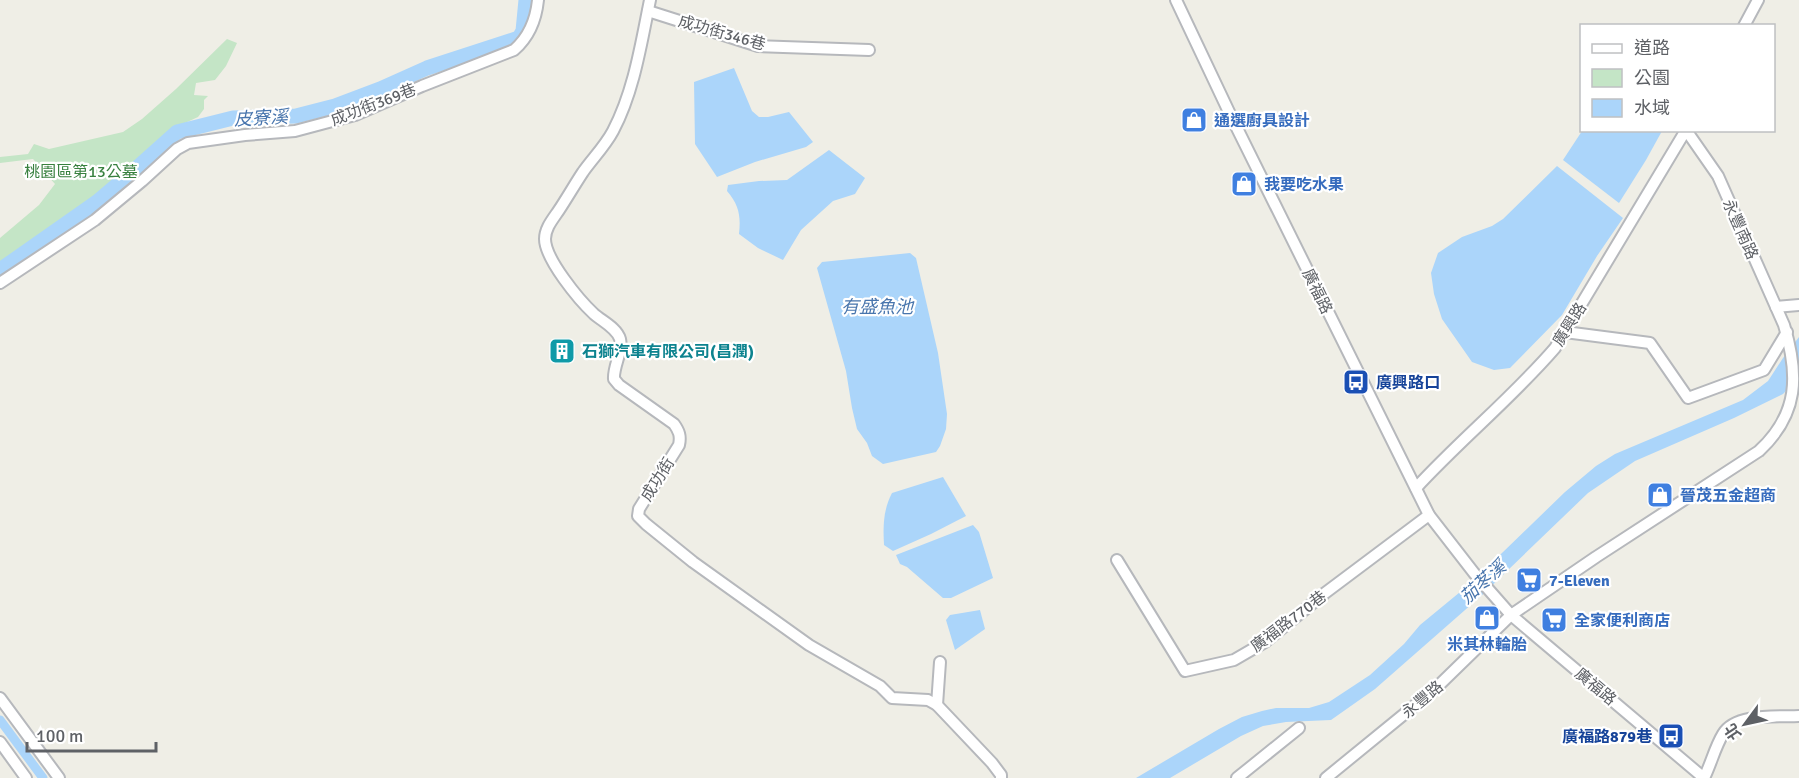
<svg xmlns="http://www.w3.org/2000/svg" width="1799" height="778" font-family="Signika,'Noto Sans TC',sans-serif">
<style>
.green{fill:#c4e5c6}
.water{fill:#abd5fa}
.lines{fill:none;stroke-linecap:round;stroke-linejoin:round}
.canal{stroke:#abd5fa;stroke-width:9}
.river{stroke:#abd5fa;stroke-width:15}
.minor-casing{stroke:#b6b8bc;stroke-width:14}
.minor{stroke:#fff;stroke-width:10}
.labels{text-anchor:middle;stroke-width:4.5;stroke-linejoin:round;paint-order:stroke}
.street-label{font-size:16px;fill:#5e6166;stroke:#fff}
.shop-label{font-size:16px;font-weight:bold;fill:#366cbe;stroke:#fff;text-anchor:start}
.park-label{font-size:16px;fill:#398140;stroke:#fff}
.culture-label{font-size:16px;font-weight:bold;fill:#0d838f;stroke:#fff;text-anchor:start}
.transit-label{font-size:16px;font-weight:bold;fill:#164399;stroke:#fff;text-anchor:start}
.water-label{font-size:18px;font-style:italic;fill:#4875ad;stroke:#fff}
</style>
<rect width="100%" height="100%" fill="#efeee6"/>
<path class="green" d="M 227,39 L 237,43 L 226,66 L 215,80 L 196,83 L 194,95 L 208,96 L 204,100 L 204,109 L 198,117 L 172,129 L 93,200 L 0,264 L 0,238 L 39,205 L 55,184 L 33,159 L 0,163 L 0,157 L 28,154 L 34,144 L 49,149 L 123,132 L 142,119 L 176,89 Z"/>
<g class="water">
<path d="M 734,68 L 752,111 L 759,117 L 768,117 L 789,112 L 813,142 L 806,147 L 755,162 L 717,177 L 695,144 L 694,82 Z"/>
<path d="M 1582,131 L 1662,131 L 1646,160 L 1619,203 L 1563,160 Z"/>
<path d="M 829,150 L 865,178 L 855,194 L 833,201 L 801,230 L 783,260 L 758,248 L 739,234 C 741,216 739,205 727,191 L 728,185 L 759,181 L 787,180 Z"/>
<path d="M 1557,166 L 1623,218 L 1597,256 L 1562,315 L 1510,368 L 1494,370 L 1472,362 L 1442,319 L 1434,294 L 1431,273 L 1438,253 L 1462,237 L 1492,226 L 1503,219 Z"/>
<path d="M 910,253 L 916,258 L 938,353 L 947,414 L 946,429 L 940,446 L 936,452 L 883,464 L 872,456 L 867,443 L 857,429 L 852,408 L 846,371 L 817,268 L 822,262 Z"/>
<path d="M 1799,337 L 1799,378 L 1783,394 L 1734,418 L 1635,461 L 1588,493 L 1481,596 L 1375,689 L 1331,720 L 1286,722 L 1263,726 L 1241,736 L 1170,778 L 1136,778 L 1219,729 L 1242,717 L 1262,711 L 1276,708 L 1309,708 L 1329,702 L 1370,675 L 1404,644 L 1420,625 L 1471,583 L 1565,492 L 1596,466 L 1615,454 L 1743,400 L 1768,381 L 1783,358 Z"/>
<path d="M 943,477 L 966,516 L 931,534 L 893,551 L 884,545 C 883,527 883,510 892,493 Z"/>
<path d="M 973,525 L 979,532 L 993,578 L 951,598 L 943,598 L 907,567 L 900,564 L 896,555 Z"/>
<path d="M 980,610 L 985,629 L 955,650 L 946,620 L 950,615 Z"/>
</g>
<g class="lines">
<path class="canal" d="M 0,720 L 43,778"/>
<path class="river" d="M 0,270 L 97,202 L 130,174 L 177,132 L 233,118 L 296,116 L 335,106 L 380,89 L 427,68 L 519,38 L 523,31 L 526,0"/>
<g class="minor-casing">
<g id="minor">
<path d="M 650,0 C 641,44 634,91 613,131 C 605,146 593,158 583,172 C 575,184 567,198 559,210 C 553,219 545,228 545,239 C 545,259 579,300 594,314 C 602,321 617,328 620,339 C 623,352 613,366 614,379 L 619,385 L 674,424 C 679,431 681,436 679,445 L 639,509 L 638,516 L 646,524 L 693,562 L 809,645 L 880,686 L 892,698 L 928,700 L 937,705 L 992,763 L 1001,775 L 1001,778"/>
<path d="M 1176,0 L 1229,112 L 1429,515 L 1474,573 L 1511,615 L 1704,778"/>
<path d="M 648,11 L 758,46 L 869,50"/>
<path d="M 1744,26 L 1758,0"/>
<path d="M 0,283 L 95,220 L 142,181 L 177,149 L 188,143 L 245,135 L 295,131 L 355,115 L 422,86 L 514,50 C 529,37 536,20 538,0"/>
<path d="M 1776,307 L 1799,305"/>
<path d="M 1565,332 L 1650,343 L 1688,398 L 1764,370 L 1787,332"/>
<path d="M 1416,488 C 1460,440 1512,398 1555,348 L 1686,130"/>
<path d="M 1117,560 L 1185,671 L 1234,660 L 1265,642 L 1325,593 L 1429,515"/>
<path d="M 0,698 L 59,778"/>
<path d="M 937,705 L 940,662"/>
<path d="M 0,742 L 26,778"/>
<path d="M 1237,778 L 1299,728"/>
<path d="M 1326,778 L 1435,689 L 1511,615 L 1596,557 L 1759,451 C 1799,414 1799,375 1784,325 L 1718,176 L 1686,130"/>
<path d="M 1704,778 C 1711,764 1715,747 1723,734 C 1735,713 1778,717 1799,716"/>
</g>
</g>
<use href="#minor" class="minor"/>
</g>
<defs>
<g id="shop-square" transform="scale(1.35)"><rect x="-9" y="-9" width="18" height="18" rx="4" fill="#3f7fe0" stroke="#fff"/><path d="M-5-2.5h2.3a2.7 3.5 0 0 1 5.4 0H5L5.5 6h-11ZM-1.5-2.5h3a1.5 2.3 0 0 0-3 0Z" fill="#fff"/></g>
<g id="building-square" transform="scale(1.35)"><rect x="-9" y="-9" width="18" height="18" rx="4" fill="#0f9aa8" stroke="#fff"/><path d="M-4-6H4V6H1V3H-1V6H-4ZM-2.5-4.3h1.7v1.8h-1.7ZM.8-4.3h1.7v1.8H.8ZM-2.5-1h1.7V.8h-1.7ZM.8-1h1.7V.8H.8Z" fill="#fff"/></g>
<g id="bus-square" transform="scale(1.35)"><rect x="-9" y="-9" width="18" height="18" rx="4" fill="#1a4fb4" stroke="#fff"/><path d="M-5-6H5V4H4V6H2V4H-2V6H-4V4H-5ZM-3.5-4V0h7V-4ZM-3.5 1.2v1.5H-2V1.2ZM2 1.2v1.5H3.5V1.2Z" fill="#fff"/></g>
<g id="supermarket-square" transform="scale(1.35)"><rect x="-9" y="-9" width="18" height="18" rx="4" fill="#3f7fe0" stroke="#fff"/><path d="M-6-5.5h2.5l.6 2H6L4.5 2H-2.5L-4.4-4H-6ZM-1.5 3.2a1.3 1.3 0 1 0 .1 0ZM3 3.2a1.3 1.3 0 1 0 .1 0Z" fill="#fff"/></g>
</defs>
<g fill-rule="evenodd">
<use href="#shop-square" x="1194" y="120"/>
<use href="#shop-square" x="1244" y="184"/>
<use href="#building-square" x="562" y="351"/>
<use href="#bus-square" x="1356" y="382"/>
<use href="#shop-square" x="1660" y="495"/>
<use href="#supermarket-square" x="1529" y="580"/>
<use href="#shop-square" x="1487" y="618"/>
<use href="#supermarket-square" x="1554" y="620"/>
<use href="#bus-square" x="1671" y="736"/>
</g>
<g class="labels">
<g class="street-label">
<text transform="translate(722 32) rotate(16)" y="6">成功街346巷</text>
<text transform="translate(373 104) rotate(-21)" y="6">成功街369巷</text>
<text transform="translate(1741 229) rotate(66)" y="6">永豐南路</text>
<text transform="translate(1318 291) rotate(64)" y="6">廣福路</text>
<text transform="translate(1569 324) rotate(-58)" y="6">廣興路</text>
<text transform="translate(657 479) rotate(-58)" y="6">成功街</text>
<text transform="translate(1288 621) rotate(-37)" y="6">廣福路770巷</text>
<text transform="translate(1596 686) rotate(40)" y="6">廣福路</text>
<text transform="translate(1422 699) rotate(-40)" y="6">永豐路</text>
</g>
<g class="shop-label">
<text x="1214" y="126">通選廚具設計</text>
<text x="1264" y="190">我要吃水果</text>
<text x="1680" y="501">晉茂五金超商</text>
<text x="1549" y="586">7-Eleven</text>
<text x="1574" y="626">全家便利商店</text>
<text x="1487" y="650" text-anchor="middle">米其林輪胎</text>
</g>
<g class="park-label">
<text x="81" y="177">桃園區第13公墓</text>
</g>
<g class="culture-label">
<text x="582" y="357">石獅汽車有限公司(昌潤)</text>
</g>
<g class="transit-label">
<text x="1376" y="388">廣興路口</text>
<text x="1652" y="742" text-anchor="end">廣福路879巷</text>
</g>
<g class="water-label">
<text transform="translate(261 118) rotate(-3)" y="6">皮寮溪</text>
<text x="877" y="313">有盛魚池</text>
<text transform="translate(1483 582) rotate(-42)" y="6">茄苳溪</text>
</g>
</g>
<rect x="1580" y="24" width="195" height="108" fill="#ffffff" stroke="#bfc0c2" stroke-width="1.5"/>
<rect x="1592" y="44" width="30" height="9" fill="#ffffff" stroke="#bfc0c2" stroke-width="1.5"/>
<text x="1634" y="54" font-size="18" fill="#5e6166">道路</text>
<rect x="1592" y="69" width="30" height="18" fill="#c4e5c6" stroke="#bfc0c2" stroke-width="1.5"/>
<text x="1634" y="84" font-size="18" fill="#5e6166">公園</text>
<rect x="1592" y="99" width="30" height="18" fill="#abd5fa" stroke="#bfc0c2" stroke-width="1.5"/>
<text x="1634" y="114" font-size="18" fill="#5e6166">水域</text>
<g transform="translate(1745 724) rotate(237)" stroke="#ffffff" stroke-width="4.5" paint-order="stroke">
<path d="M0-4.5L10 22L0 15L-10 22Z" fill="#5e6166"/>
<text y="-9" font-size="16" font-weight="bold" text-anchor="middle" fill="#5e6166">北</text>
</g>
<path d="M27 742v9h129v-9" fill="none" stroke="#5e6166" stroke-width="3"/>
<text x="36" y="742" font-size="18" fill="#5e6166" stroke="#ffffff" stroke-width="4.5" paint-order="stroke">100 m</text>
</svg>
